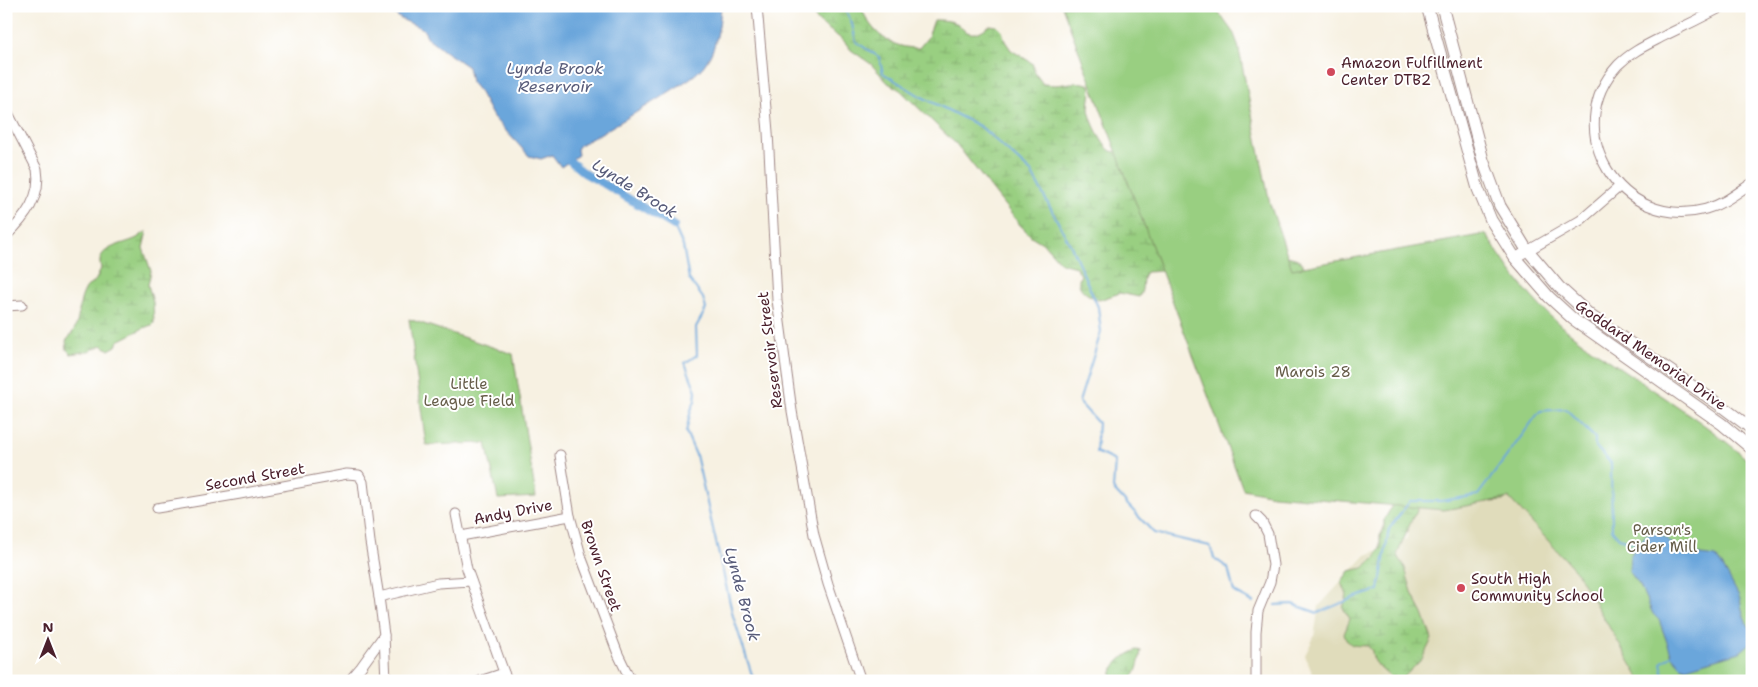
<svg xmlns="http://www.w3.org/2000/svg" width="1758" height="687" font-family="'Shantell Sans',sans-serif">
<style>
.built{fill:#e0dcbb}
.wetland{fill:url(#wetland-marsh);stroke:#727756}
.park{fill:#99cf81;stroke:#727756}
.water{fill:#6aa6db;stroke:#5a6283}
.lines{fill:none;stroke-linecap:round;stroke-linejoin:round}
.stream{stroke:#6aa6db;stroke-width:2}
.canal{stroke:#6aa6db;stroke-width:8}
.minor-casing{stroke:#a08886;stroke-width:11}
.major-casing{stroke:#a08886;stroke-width:13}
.minor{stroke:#fff;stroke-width:9}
.major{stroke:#fff;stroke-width:11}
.poi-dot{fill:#d1495b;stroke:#fff;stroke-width:2}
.labels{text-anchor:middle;stroke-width:4;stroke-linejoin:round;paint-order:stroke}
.poi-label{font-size:15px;fill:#4a1f2b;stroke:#fff;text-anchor:start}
.street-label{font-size:15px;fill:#4a1f2b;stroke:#fff}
.park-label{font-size:15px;fill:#665d49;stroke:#fff}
.water-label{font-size:16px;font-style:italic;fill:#585c7a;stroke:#fff}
</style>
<defs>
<pattern id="wetland-marsh" width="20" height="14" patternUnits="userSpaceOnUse" patternTransform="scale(1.25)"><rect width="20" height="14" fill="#99cf81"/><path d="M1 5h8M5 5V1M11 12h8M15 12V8" fill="none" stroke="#85b170"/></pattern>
</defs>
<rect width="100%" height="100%" fill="#fff"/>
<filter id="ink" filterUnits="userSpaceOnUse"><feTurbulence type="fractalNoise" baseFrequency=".02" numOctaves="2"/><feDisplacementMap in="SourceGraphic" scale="10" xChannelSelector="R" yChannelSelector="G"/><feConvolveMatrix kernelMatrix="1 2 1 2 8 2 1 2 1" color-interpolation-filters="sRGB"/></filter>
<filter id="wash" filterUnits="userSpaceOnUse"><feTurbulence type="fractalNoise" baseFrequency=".0096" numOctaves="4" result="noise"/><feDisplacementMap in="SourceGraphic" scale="20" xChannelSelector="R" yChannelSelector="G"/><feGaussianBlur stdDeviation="1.12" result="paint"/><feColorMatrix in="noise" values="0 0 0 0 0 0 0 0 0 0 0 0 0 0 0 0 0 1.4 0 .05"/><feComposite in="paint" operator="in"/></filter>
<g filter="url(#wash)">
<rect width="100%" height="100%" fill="#f7f1e2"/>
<path class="built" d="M 1509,498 L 1576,571 L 1641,681 L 1315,681 L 1305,655 L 1314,637 L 1319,606 L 1366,555 L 1407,539 L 1409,506 L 1444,510 Z"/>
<g class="wetland">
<path d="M 806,6 L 861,6 C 870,33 892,49 919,48 L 928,37 L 934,20 C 941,20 951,20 958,24 C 960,26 962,29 964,30 C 973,37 982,31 990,25 L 997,26 L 1002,31 L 1005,41 L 1011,50 L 1032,63 L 1035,73 L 1043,84 C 1047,84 1052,85 1056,85 C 1067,84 1079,80 1090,85 C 1092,92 1089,101 1089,109 C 1090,119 1102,146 1111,151 C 1114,152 1116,152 1119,152 L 1277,253 L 1298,259 L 1309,272 L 1164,271 L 1146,272 C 1140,280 1145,288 1139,297 L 1120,293 L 1099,300 C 1089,296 1073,288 1081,275 L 1076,267 L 1061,263 L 1044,244 L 1031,236 L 1020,225 L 957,145 L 900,90 L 888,83 L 871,64 L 851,50 L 844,41 L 819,22 Z"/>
<path d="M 147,231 L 143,248 L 151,271 L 148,285 L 153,302 L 154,323 L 152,325 C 146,326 125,338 118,341 L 116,346 L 109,350 L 102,345 L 89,351 L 71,354 L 67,350 L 66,341 C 84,322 75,308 85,290 C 87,285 91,285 94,282 C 97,279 99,273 101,268 C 94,247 123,245 137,238 C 140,236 144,233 147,231 Z"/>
<path d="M 1515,490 L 1503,501 L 1492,502 L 1481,496 L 1421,504 L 1413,517 L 1397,555 L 1404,565 L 1413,595 L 1423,614 L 1432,639 L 1422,659 L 1400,681 L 1395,681 C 1385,672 1372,664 1372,651 L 1368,646 C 1355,645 1349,648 1344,634 L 1350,619 L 1343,608 L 1347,595 L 1342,583 L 1344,578 L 1349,571 L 1363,568 L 1375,558 L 1380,548 L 1380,536 L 1384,528 L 1384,520 L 1397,498 Z"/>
<path d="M 1137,650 L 1141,651 C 1139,661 1138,677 1126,681 C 1122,682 1117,681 1113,681 C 1107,666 1125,655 1137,650 Z"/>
</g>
<g class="park">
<path d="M 1062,6 L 1214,6 L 1234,34 L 1238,45 L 1270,204 L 1292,269 L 1486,234 C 1502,260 1520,285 1541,307 C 1561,328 1586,345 1610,361 C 1658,394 1709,424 1752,464 L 1752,681 L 1641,681 L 1576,571 L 1509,498 L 1444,510 L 1273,495 L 1243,489 Z"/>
<path d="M 409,319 L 513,354 L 536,497 L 498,499 L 486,443 L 426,445 Z"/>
</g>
<g class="water">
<path d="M 381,6 L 721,6 C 720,24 717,46 707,61 C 699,75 681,84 669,92 C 640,111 610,128 580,145 L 577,149 L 578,155 L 561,167 L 552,155 L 541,159 L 529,156 L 493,117 L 480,93 L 471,82 L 468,67 L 443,50 L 428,38 L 423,29 L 401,19 L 391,11 Z"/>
<path d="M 1657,533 C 1667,537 1672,545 1680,550 C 1691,555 1704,555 1716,557 C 1725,568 1731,582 1738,594 C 1741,599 1741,607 1743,613 C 1747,627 1752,625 1752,642 L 1740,652 L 1686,668 L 1681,666 L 1672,656 L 1659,620 L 1653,614 L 1640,586 L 1629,571 L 1630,556 L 1638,544 L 1647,534 Z"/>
</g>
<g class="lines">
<g class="stream">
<path d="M 844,6 L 852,24 L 856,42 L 879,57 L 883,73 L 920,96 L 981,127 L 1031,172 L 1071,246 L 1098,307 L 1101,332 L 1079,402 L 1098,423 L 1096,452 L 1115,461 L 1113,489 L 1154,533 L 1210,546 L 1214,558 L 1228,568 L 1234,592 L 1253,602"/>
<path d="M 674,226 L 683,246 L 689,279 L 703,298 L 706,309 L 696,327 L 697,355 L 685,363 L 696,391 L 695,401 L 691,410 L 686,432 L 696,455 L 733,616 L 754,681"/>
<path d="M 1275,605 L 1292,604 L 1318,613 L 1353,598 L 1379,590 L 1389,529 L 1410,501 L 1441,501 L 1478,495 L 1540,411 L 1566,409 L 1595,438 L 1595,446 L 1611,463 L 1612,530 L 1619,538 L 1638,544"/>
<path d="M 1665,681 L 1661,663 L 1672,655"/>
</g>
<path class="canal" d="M 570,161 L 584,173 L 606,185 L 674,226"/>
</g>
</g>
<g filter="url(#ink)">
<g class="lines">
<g class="minor-casing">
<g id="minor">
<path d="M 757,6 L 768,132 L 777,300 L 792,411 L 814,535 L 828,584 L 861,681"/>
<path d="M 1724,6 C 1705,16 1685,26 1666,35 C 1649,44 1632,51 1618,65 C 1558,130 1621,232 1706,209 C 1724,204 1737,193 1752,183"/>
<path d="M 6,109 L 37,169 C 42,196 25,218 6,236"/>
<path d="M 1515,258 L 1581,220 L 1619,187"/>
<path d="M 6,306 L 22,305"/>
<path d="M 560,455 L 570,516 L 582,559 L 618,654 L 631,681"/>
<path d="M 157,508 L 240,494 L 347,474 L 359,475 L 363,482 L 370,542 L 379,597"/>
<path d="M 456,514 L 467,569 L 507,681"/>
<path d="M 461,536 L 570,516"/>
<path d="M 384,635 L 386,681"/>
<path d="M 349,681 L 361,667 L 384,635 L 379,597 L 438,583 L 471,581"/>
<path d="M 480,681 L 504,673"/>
<path d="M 1256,681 L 1256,632 L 1258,611 L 1270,582 L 1273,565 L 1268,534 L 1262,522 L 1256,516"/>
</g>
</g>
<g class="major-casing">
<g id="major">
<path d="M 1427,6 L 1478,189 L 1491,220 L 1515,258 L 1549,297 L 1573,319 L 1722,424 L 1752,449"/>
<path d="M 1442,6 L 1483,160 L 1500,206 L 1525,247 L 1559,287 L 1591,316 L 1724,408 L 1752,429"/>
</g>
</g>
<use href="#minor" class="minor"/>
<use href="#major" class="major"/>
</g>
</g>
<g class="poi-dot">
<circle cx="1331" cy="72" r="5"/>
<circle cx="1461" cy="588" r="5"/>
</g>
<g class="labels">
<g class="poi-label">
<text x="1341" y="68">Amazon Fulfillment<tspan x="1341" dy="17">Center DTB2</tspan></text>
<text x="1471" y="584">South High<tspan x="1471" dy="17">Community School</tspan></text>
</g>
<g class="street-label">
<text transform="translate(770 350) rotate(-97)" y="5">Reservoir Street</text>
<text transform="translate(1651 355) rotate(35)" y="5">Goddard Memorial Drive</text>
<text transform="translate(255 477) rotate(-10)" y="5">Second Street</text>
<text transform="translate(513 512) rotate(-11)" y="5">Andy Drive</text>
<text transform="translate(601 566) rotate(71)" y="5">Brown Street</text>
</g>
<g class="park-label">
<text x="1313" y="377">Marois 28</text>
<text x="469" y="389">Little<tspan x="469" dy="17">League Field</tspan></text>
<text x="1662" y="535">Parson's<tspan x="1662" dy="17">Cider Mill</tspan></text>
</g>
<g class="water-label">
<text x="555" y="74">Lynde Brook<tspan x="555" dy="18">Reservoir</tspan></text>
<text transform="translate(635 188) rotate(32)" y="6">Lynde Brook</text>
<text transform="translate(743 594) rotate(75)" y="6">Lynde Brook</text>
</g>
</g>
<rect width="1758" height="687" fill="none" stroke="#fff" stroke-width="25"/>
<g transform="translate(48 640)" stroke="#ffffff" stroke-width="4" paint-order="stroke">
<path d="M0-4L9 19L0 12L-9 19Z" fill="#4a1f2b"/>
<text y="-8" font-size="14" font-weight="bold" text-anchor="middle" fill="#4a1f2b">N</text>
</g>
</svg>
